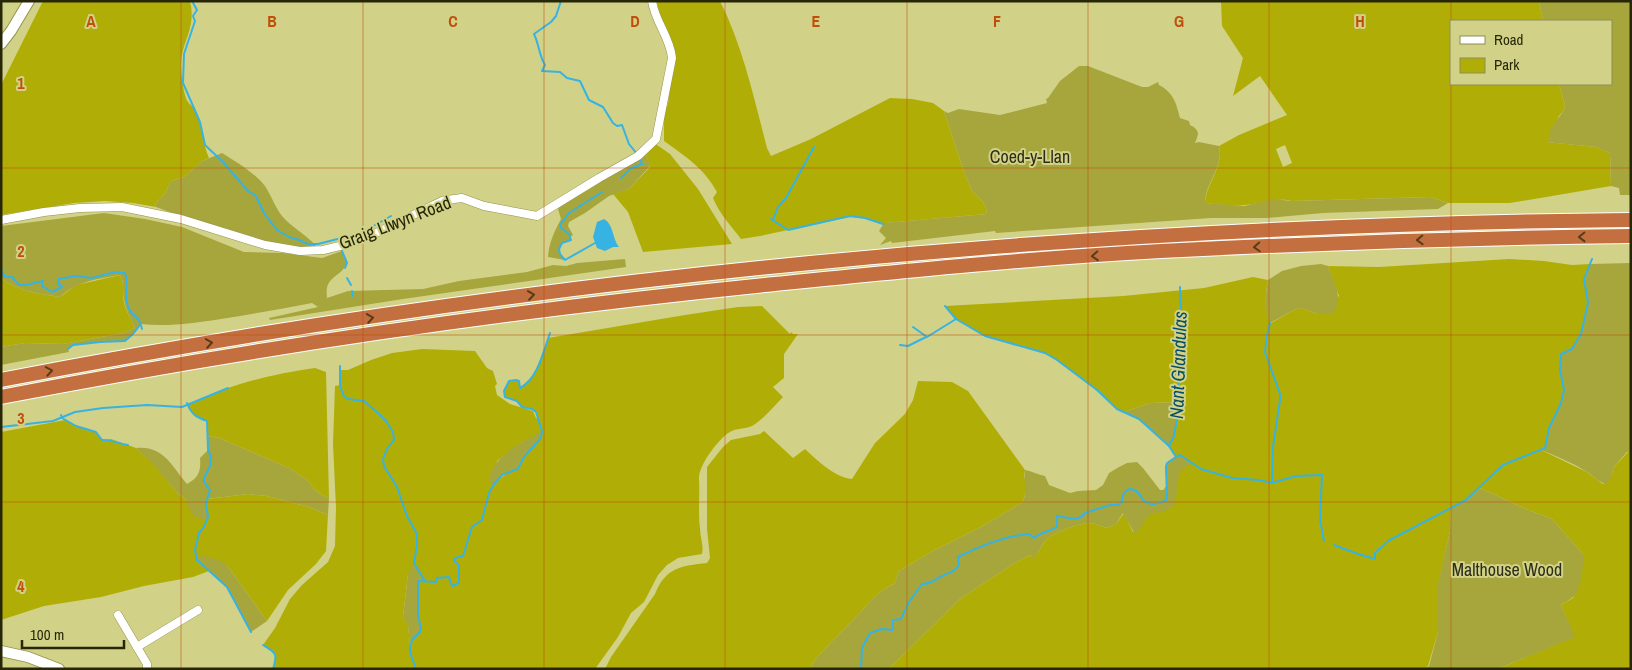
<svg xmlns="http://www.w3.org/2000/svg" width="1632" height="670" font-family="'Archivo Narrow',sans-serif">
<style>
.green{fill:#b0ae06;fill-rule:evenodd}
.forest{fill:#a7a63d}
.water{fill:#36b3e3}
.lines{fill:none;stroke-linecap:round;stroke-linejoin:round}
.stream{stroke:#36b3e3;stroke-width:2}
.minor-casing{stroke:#94944c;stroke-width:9}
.tertiary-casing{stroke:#94944c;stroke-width:12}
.motorway-casing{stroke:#fff;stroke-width:16}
.minor{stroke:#fff;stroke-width:8}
.tertiary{stroke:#fff;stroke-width:10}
.motorway{stroke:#c36f3f;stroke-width:14}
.oneway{stroke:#563d18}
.grid{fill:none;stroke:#c14f0b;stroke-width:1;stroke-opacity:0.55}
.labels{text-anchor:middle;stroke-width:4;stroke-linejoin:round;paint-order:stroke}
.park-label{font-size:18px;fill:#2d2d17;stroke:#d1d288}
.street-label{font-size:18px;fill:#272708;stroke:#d1d288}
.water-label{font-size:19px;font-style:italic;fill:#064d66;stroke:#d1d288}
.grid-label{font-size:16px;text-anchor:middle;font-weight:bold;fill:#c14f0b;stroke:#d1d288;stroke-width:4;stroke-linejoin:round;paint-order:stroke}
</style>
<rect width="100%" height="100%" fill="#d1d288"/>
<g class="green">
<path d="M 43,1 L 190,1 C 197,30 180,42 181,68 C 181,75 184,97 188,102 C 191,106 196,108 197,114 C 202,128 203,144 209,158 L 202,161 L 184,177 L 171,181 L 164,195 L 155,204 L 156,207 L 133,203 L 105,201 L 74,203 L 1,215 L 1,85 Z"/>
<path d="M 657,1 L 720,1 C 743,47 754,98 767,148 L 771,156 L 811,139 L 890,98 L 912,99 L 933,103 L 944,111 L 963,169 L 972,191 L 983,202 L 986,208 L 987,214 L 885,223 L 883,224 L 865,218 L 850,217 L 760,236 L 741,239 C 731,226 719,213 713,198 L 717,192 C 704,168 685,156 664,141 L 664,114 L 668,104 L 675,50 L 659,13 Z"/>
<path d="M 1221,1 L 1539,1 L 1543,21 L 1451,21 L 1451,84 L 1559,84 L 1565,105 L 1564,110 L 1559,116 L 1550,138 L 1547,142 L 1596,147 L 1610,153 L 1611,186 L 1510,203 L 1448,203 L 1430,197 L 1292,201 C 1275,197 1261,204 1245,205 C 1232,207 1217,204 1205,203 C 1206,183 1224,167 1219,146 L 1239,135 L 1287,115 L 1260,76 L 1233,96 L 1243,58 L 1222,26 ZM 1285,145 L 1292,163 L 1283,167 L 1276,149 Z"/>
<path d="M 652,145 L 657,145 L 670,154 L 698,189 L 732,244 L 643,252 L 628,212 L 613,194 L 629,189 L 650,167 L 646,154 Z"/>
<path d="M 1509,259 L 1544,261 L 1572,265 L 1590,264 L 1584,279 L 1588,303 L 1581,334 L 1560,370 L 1564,390 L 1561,403 L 1549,428 L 1545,448 L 1541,450 L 1587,472 L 1603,484 L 1612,475 L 1613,468 L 1628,452 L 1631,453 L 1631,669 L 1498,669 L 1574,637 L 1561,605 L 1573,598 L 1583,554 L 1552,519 L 1526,509 L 1480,488 L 1466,500 L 1451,507 L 1450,531 L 1438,585 L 1438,632 L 1428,666 L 1425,669 L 889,669 L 960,599 L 1013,564 L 1030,555 L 1033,558 C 1040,552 1041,545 1047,539 C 1055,532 1077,524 1088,523 C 1094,523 1101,526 1107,528 L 1116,524 L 1124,513 L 1133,532 L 1167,485 C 1166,470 1162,466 1176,457 L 1169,446 L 1174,436 L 1180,402 L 1150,403 L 1124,412 L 1117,409 L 1097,390 L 1057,360 L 1045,353 L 985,336 L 956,319 L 945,306 L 1123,296 L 1204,288 L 1253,277 L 1268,280 C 1265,296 1264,308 1271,323 L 1294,310 L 1301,308 L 1318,314 L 1339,296 L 1328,266 L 1379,267 Z"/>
<path d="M 120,275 C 124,283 123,288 123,296 C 124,307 130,318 135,328 L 123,333 L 63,344 L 25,343 L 1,347 L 1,278 C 17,291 41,294 60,297 L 76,285 Z"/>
<path d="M 762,306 L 790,334 L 791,332 L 793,334 L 798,334 L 784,354 L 784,378 L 773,387 L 783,397 C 773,407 764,419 752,426 C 745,429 736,428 730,432 C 719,438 699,465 699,478 C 700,495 698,512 700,528 C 700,537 704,546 702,554 L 678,558 L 667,565 L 658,575 L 644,602 L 631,613 L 618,637 L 595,669 L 273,669 C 278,653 276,653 263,645 L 275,628 L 290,599 L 302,585 L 328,562 L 335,546 L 336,507 L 333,444 L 335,386 L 340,385 L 340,370 L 348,370 L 371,360 L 392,353 L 422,349 L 475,351 L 487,368 L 493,371 L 497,384 L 495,386 L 497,395 L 510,404 L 533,411 L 536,418 L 539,419 L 536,412 L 532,409 L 522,407 L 517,401 L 505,397 L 504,391 L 509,381 L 516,380 L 519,381 L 520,388 L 534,375 L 548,338 L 685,315 L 738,307 ZM 522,442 C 526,480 508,463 493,487 L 497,461 ZM 408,574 L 425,581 L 418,581 L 418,616 L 421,628 L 420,632 L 412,640 L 410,645 L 408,624 L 403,617 Z"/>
<path d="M 315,368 L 326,372 L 329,498 L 322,495 L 314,489 L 307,480 L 289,468 L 219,438 L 208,436 L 207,421 C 197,417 192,415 188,405 C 232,384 267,375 315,368 Z"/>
<path d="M 918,381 L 952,382 L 968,391 L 1025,470 L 1024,476 L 1027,486 L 1023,502 L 981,527 L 933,551 L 899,571 L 894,584 C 876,592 869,603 856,617 C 840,634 822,649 809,669 L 605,669 L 611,657 L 655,594 C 666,567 681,566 707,563 L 710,558 L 707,529 L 707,467 L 723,447 L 731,440 L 760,434 L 764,431 L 793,458 L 805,449 C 818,461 834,477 852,479 L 875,443 L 905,414 L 913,400 Z"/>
<path d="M 65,420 L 76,426 L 96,432 L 102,440 L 111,439 L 136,448 L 154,464 L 178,494 L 186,499 L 191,510 L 201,518 L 207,520 C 210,514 205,506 207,499 L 248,494 L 267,496 L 309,507 L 328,515 L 326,551 L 316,564 L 288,590 L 267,621 L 227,565 L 204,567 L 209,571 L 193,577 L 144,586 L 101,597 L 44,606 L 1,620 L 1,432 Z"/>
</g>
<g class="forest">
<path d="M 1539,1 L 1631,1 L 1631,195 L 1620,195 L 1619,188 L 1611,186 L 1610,153 L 1596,147 L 1546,142 L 1550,138 L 1550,130 L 1564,110 L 1565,105 L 1559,84 L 1611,84 L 1611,21 L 1543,21 Z"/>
<path d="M 1079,66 L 1088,66 L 1142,87 L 1148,87 L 1158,82 L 1159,85 C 1174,93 1176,103 1180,118 L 1189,121 L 1190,125 C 1200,130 1199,134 1195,143 L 1199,142 L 1219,146 C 1224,167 1205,183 1205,203 L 1244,206 L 1274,199 L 1292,201 L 1430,197 L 1448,203 L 1438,209 L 1323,213 L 1266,218 L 1211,218 L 996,233 L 995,231 L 892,243 L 891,241 L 880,245 L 886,238 L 879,231 L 884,223 L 987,214 L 986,208 L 983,202 L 972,191 L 963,169 L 944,111 L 948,113 L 959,109 L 1000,115 L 1047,103 L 1046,99 L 1048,98 L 1060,81 Z"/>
<path d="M 222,153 C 236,162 254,172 265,186 C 271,195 275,207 282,216 C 292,228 306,234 316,246 L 296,248 L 266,241 L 208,226 L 156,207 L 155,204 L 164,195 L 171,181 L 184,177 L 202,161 Z"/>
<path d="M 646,154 L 650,166 L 629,189 L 609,196 L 585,213 L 569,222 L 568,226 L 573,235 L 570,237 L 571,240 L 562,243 L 559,249 L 560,254 L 565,260 L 548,257 C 549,243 554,232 561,219 L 558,209 L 577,188 L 590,180 L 621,170 Z"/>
<path d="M 104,213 L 145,219 L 182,227 L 244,252 L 283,253 L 322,258 L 342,251 L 347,263 C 340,279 324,275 327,298 L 348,291 L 423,289 L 459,281 L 527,272 L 553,265 L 566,266 L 577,263 L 625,259 L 626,267 L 403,299 L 270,320 L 269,318 L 318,307 L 312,303 C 282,309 252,314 221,319 C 194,323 168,327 141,324 L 133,334 L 125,341 L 100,342 L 74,345 L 68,349 L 69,352 L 1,365 L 1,347 L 25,343 L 63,344 L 123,333 L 135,328 C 130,319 126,310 124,300 C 122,291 125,284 120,275 C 98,279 77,281 60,297 C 41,294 17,291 1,278 L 1,226 Z"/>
<path d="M 1631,263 L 1631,453 L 1627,452 L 1613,468 L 1612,475 L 1607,484 C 1599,483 1594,476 1587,472 C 1573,463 1556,456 1541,450 L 1545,448 L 1549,428 L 1561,403 L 1564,390 L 1560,370 L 1561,354 L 1572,349 L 1581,334 L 1588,303 L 1584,279 L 1590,264 Z"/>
<path d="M 1321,264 L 1328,266 C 1335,285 1343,294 1334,313 L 1318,314 L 1301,308 L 1294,310 L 1270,323 C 1264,306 1265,298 1268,280 L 1282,271 L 1301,266 Z"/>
<path d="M 1180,402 L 1174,436 L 1169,446 L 1139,419 L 1124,412 L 1150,403 Z"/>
<path d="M 542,431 L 541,438 L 524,457 L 518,469 L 502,476 L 492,488 C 491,484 489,480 490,476 C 493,457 526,439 542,431 Z"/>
<path d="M 208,436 L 219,438 L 289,468 L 307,480 L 314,489 L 322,495 L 329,498 L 328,515 L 309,507 L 267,496 L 248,494 L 207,499 C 204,506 210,513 207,520 C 203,519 197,519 194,516 C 191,513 192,510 188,508 L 186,499 L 178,494 L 154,465 L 136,448 C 163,445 172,466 187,484 C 199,477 201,471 200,458 L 208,450 Z"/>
<path d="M 1180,455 L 1193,463 L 1180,471 C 1177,483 1177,494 1174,506 L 1164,512 L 1153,513 L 1147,517 L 1138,531 L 1135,534 L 1123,513 L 1116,524 L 1107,528 C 1101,526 1094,523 1088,523 C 1077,524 1055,532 1047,539 C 1041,545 1039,553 1033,559 L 1030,555 L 1013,564 L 960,599 L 889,669 L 809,669 C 822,649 840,634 856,617 C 869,603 876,592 894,584 L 899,571 L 933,551 L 981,527 L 1023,502 C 1028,487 1023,483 1025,470 C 1032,471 1038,475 1045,476 L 1049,485 L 1070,493 L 1078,491 L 1096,490 L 1103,485 L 1109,473 L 1119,467 L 1127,463 L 1137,462 L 1143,468 L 1160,490 L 1164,490 L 1167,485 C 1165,469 1162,463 1180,455 Z"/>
<path d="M 1480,488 L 1526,509 L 1552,519 L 1583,554 C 1584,563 1581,584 1577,592 C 1574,598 1567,601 1561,605 L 1575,637 L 1498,669 L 1425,669 L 1429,666 L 1438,632 L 1438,583 L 1450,531 L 1451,507 L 1467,500 Z"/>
<path d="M 203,556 L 219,560 L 227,565 L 267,621 L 251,632 L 227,587 L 197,560 L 197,557 Z"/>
<path d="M 414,563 L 425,581 L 418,582 L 418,616 L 421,628 L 420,632 L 412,640 L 410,647 L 408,625 L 403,617 L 408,574 Z"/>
</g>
<path class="water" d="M 604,219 C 614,225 612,238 619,247 L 613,247 L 605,251 L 597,248 L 593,237 L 597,222 Z"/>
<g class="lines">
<g class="stream">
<path d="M 192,1 L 197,10 L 193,16 L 195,21 L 184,54 L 183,83 L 200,122 L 205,145 L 223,162 L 248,191 L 256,196 L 264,213 L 277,230 L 289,237 L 299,240 L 308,244 L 318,244 L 361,233 L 391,216"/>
<path d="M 561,1 L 556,16 L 551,22 L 534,34 C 539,44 539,55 545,65 L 542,71 L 560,72 L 567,78 L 580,81 L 589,100 L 603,107 L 613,123 L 617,126 L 622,125 L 629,144 L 637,154"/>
<path d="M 621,178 L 630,169 L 642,164 L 640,158"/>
<path d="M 771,219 L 788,230 L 850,216 L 865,218 L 883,224"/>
<path d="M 773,220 L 778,207 L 786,198 L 814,147"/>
<path d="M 595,243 L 565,260 L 560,254 L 559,249 L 562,243 L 571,240 L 569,234 L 561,228 L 560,225 L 569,213 L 602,192"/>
<path d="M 342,251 L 347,263 L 345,268"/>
<path d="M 1,269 L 5,277 L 12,277 L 19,285 L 26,285 L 43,281 L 42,286 L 52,292 L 62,287 L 58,283 L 59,279 L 76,276 L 92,278 L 115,272 L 125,273 C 129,284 123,298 129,309 C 134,319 139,314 142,329"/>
<path d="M 347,278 L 351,285"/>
<path d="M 352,291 L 353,296"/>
<path d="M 1270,323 L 1267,335 L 1265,352 L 1280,394 L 1280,400 L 1273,447 L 1272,482"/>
<path d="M 913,327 L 927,337 L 956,319"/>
<path d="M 900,345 L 908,346 L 926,337"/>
<path d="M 68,349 L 73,345 L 100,342 L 125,341 L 133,334 L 140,325"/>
<path d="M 340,366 L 340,386 L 344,396 L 348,399 L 364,401 L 378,413 L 386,421 L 393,432 L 394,440 L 387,449 L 383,459 L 384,466 L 397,487 L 407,516 L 417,534 L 417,546 L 414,563 L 425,581"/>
<path d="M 187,403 C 191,414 196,417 207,421 L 208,450 L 211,457 L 210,466 L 204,478 L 204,482 L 210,490 L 206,503 L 208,517 L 204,527 L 199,533 L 195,550 L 197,560 L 227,587 L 251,632"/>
<path d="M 61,415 L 62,418 L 76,426 L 96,432 L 102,440 C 112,439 118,444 128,445"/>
<path d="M 1,427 L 53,421 L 75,412 L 103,408 L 147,405 L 182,407 L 228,388"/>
<path d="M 1169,446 L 1174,436 L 1181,395 L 1178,384 L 1182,343 L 1180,287"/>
<path d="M 1176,457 L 1180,455 L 1201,469 L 1232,478 L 1258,480 L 1272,483 L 1296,476 L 1322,475 L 1320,519 L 1324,541"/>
<path d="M 1334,545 L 1355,553 L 1375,559 L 1375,553 L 1388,541 L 1466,500 L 1503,465 L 1545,448 L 1549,428 L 1561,403 L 1564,390 L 1560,370 L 1561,354 L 1572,349 L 1581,334 L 1588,303 L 1584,279 L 1592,259"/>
<path d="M 263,645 C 276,653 278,653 273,669"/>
<path d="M 416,669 L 411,655 L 410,647 L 412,640 L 420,632 L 421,628 L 418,616 L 418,581 L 436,582 L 437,578 L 449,577 L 452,586 L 459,583 L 459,565 L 454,561 L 455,558 L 463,556 L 472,527 L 482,520 L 489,493 L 494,484 L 502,475 L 518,469 L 524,457 L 541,438 L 542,431 L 536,412 L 532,409 L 522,407 L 517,401 L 505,397 L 504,391 L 509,381 L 516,380 L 519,381 L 520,388 C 538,379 544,350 550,333"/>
<path d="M 861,669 L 862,648 L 870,633 L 882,629 L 892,630 L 893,628 L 893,620 L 901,619 L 909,602 L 922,584 C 932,584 934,580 942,576 C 951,571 952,574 959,565 L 958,557 C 980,546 1005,536 1029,534 L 1034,538 C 1042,531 1049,532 1057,527 L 1057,516 L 1075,519 L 1081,517 L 1085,513 L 1110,505 L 1118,505 L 1122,502 C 1122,495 1126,485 1136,491 C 1140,493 1141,498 1144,501 C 1151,506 1160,504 1166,500 L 1167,497 L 1166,466 L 1167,463 L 1176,457 L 1169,446 L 1139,419 L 1117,409 L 1097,390 L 1057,360 L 1045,353 L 985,336 L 956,319 L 945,306"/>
</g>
<g class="minor-casing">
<g id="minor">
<path d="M 1,220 L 44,212 L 80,208 L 122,207 L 181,219 L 265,245 L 300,251 L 323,250 L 348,244 L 372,235 L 442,201 L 454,199 L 462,198 L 484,206 L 537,216 L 599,178 L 638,156 L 656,139 L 672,58 C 670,37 655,22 652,1"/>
<path d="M 118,615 L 147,664 L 147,669"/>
<path d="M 137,647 L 198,610"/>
</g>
</g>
<g class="tertiary-casing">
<g id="tertiary">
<path d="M 1,44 L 11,31 L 29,1"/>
<path d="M 1,651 L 28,657 L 59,669"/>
</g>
</g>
<g class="motorway-casing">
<g id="motorway">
<path d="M 1,380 C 537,276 1085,225 1631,220"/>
<path d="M 1,397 C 257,347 516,310 775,284 C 904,271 1032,258 1161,251 C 1318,243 1474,238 1631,236"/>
</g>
</g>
<use href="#minor" class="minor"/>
<use href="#tertiary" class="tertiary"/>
<use href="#motorway" class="motorway"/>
</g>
<defs><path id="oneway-chevron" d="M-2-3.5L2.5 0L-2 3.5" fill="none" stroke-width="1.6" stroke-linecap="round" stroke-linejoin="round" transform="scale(1.25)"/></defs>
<g class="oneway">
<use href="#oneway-chevron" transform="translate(1582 237) rotate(179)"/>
<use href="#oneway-chevron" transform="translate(1420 240) rotate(178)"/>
<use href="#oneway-chevron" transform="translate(1257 247) rotate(177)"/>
<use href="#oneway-chevron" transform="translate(1095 256) rotate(176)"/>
<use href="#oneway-chevron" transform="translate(531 295) rotate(-8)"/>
<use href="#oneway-chevron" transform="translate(370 318) rotate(-9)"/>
<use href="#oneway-chevron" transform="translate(209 343) rotate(-9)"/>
<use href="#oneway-chevron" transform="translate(49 371) rotate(-10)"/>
</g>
<path class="grid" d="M 181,1 L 181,669M 363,1 L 363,669M 544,1 L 544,669M 725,1 L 725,669M 907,1 L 907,669M 1088,1 L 1088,669M 1269,1 L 1269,669M 1451,1 L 1451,669M 1,168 L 1631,168M 1,335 L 1631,335M 1,502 L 1631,502"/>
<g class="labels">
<g class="park-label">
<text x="1030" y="163">Coed-y-Llan</text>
<text x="1507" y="576">Malthouse Wood</text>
</g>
<g class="street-label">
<text transform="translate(395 223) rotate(-21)" y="6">Graig Llwyn Road</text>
</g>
<g class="water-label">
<text transform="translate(1178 365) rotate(-88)" y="7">Nant Glandulas</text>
</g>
</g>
<g class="grid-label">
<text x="91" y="27">A</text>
<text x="272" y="27">B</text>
<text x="453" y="27">C</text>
<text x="635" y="27">D</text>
<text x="816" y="27">E</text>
<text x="997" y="27">F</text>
<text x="1179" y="27">G</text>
<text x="1360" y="27">H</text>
<text x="21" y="89">1</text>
<text x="21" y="257">2</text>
<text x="21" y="424">3</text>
<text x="21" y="592">4</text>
</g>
<rect width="1632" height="670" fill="none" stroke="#272708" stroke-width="5"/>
<rect x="1450" y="20" width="162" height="65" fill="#d1d288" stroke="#8d8e55"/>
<rect x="1460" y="36" width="25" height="8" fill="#ffffff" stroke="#8d8e55"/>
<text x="1494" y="45" font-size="15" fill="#272708">Road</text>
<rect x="1460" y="58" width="25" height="15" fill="#b0ae06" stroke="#8d8e55"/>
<text x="1494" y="70" font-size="15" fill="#272708">Park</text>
<path d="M22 640v8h102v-8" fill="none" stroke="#272708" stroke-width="2.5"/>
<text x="30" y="640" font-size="15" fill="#272708" stroke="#d1d288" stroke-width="4" paint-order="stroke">100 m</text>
</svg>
